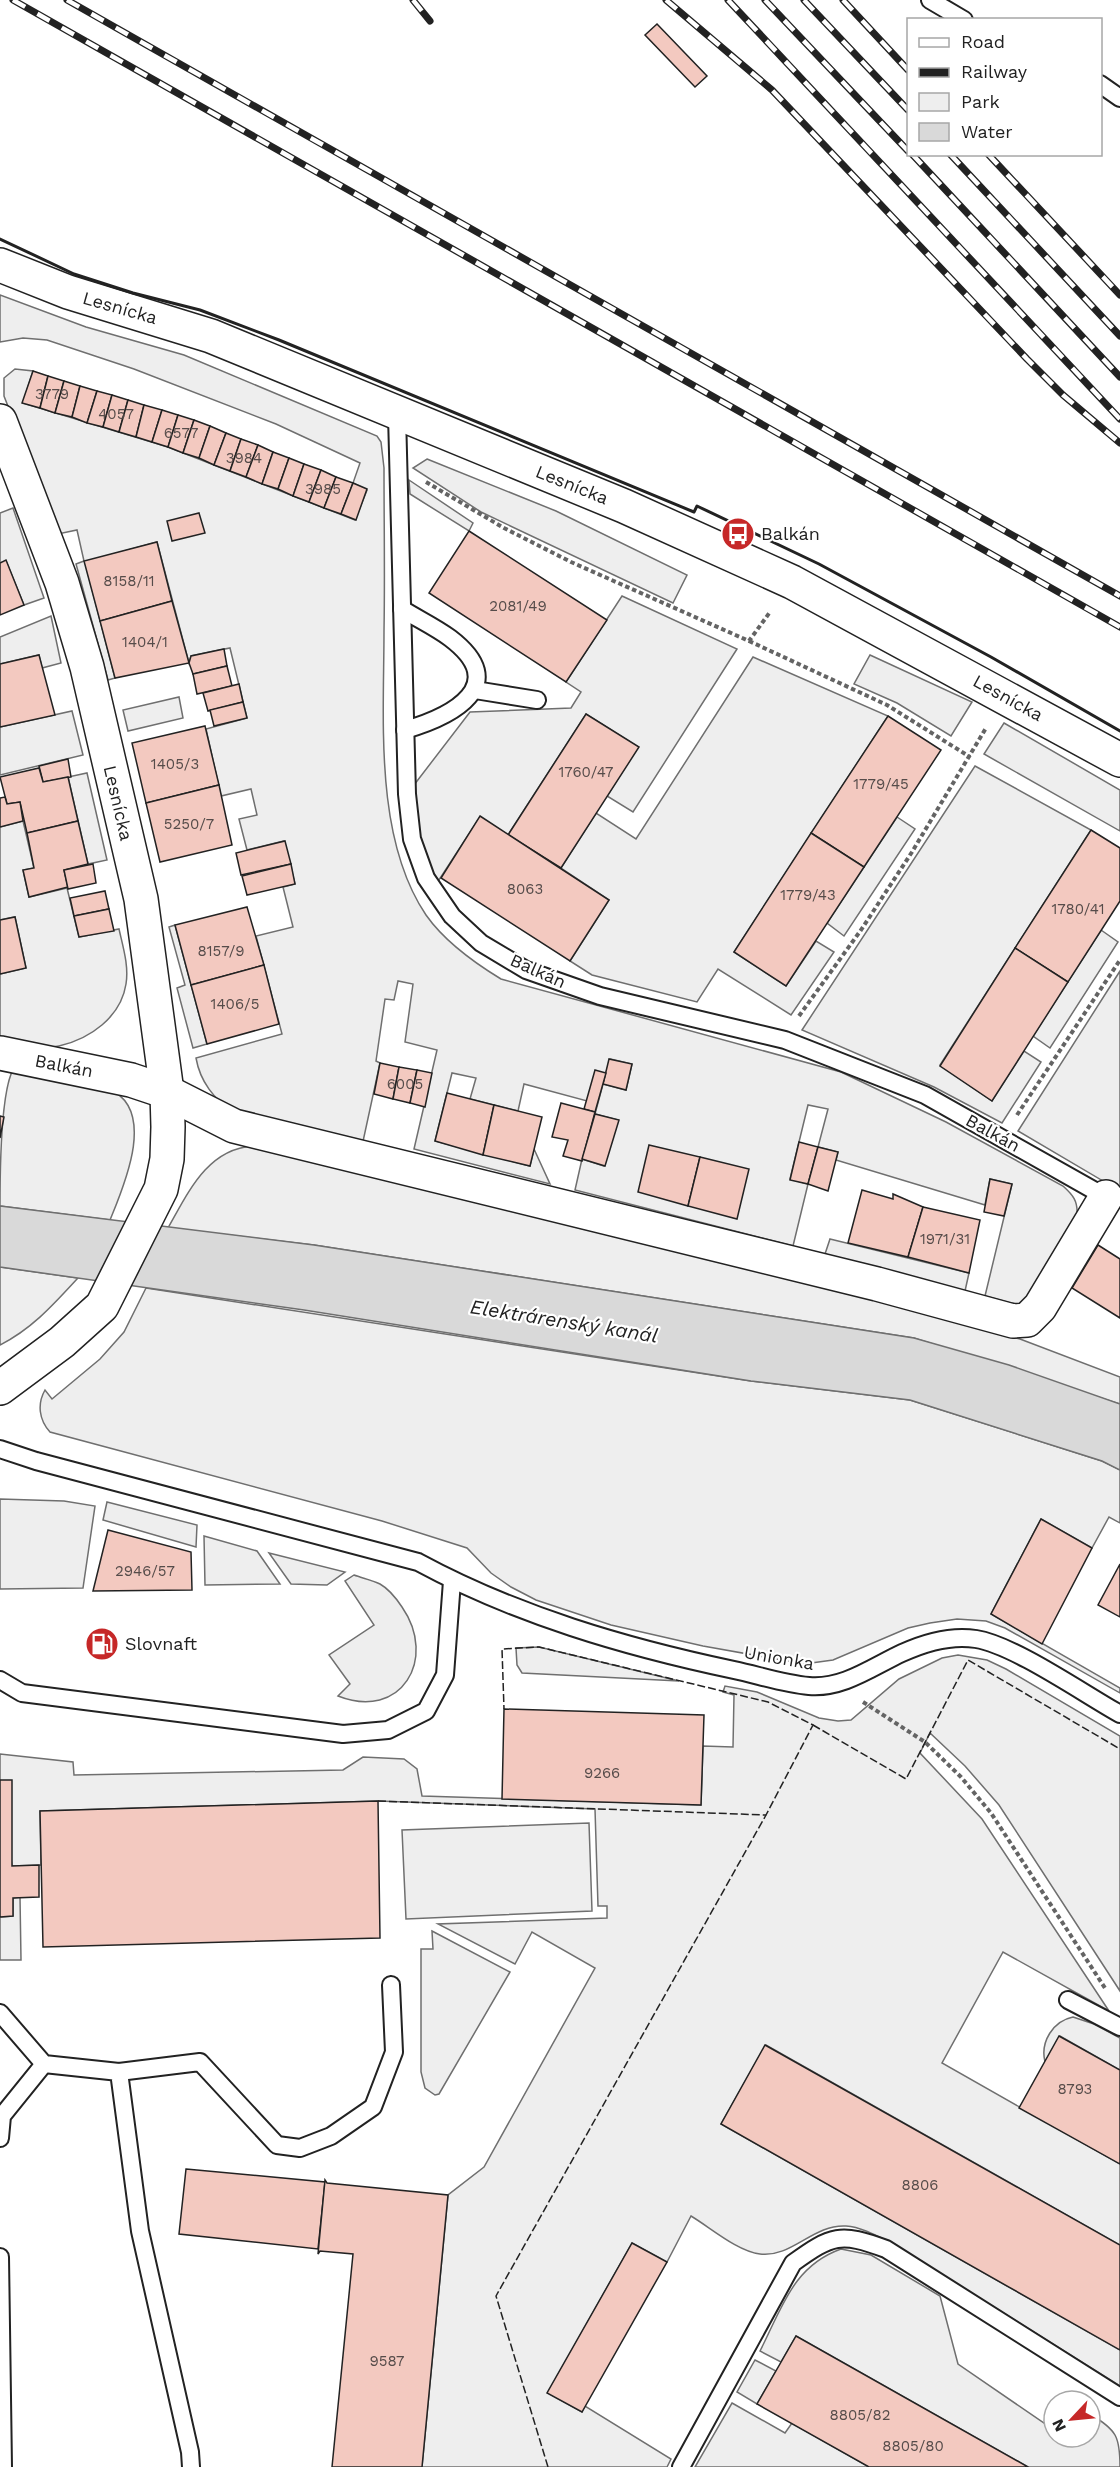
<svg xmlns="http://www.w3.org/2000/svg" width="1120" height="2467" font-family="'Work Sans',sans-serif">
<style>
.green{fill:#eee;stroke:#6f6f6f;stroke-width:1.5}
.water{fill:#d9d9d9;stroke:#6f6f6f;stroke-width:1.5}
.building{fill:#f3c9c0;stroke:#222;stroke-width:1.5}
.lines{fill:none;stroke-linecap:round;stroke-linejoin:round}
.service-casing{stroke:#222;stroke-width:20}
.minor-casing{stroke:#222;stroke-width:36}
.path{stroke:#646464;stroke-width:4;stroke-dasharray:4.5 3;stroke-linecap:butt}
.service{stroke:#fff;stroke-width:16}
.minor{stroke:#fff;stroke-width:33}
.rail-casing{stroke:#222;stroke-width:7}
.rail{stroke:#fff;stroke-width:4.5;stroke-dasharray:14;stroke-linecap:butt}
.fence{stroke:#222;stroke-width:1.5;stroke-dasharray:8 3;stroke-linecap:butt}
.wall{stroke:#222;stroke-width:3}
.labels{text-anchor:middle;stroke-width:4.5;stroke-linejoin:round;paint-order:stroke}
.number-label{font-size:15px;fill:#564c4a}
.street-label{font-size:18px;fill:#222;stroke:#fff}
.poi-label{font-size:18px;fill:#222;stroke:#fff;text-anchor:start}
.water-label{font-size:20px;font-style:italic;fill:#222;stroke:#fff}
</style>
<rect width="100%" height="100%" fill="#fff"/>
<g class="green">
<path d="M 0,295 L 86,327 L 184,355 L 377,436 L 381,442 L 384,468 C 384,522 385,577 384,631 C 384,720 374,838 426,915 C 445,942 473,962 501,979 L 841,1072 L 946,1122 L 1063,1186 C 1073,1195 1078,1201 1077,1215 L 1025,1307 L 985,1296 L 1012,1184 L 990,1179 L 985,1205 L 836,1160 L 838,1152 L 818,1147 L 828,1109 L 808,1105 L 790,1179 L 808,1184 L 793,1246 L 575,1190 L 582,1159 L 604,1166 L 618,1120 L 595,1114 L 603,1084 L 626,1090 L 632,1064 L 610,1059 L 606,1073 L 587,1101 L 524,1084 L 518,1111 L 470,1099 L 476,1078 L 452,1073 L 435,1141 L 530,1166 L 534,1149 L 550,1184 L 414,1149 L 437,1050 L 405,1042 L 413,984 L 398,981 L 394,1000 L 385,999 L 376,1061 L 380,1063 L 362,1146 L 234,1112 C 214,1100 200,1081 196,1058 L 282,1034 L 256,936 L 293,927 L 283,887 L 295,884 L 284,841 L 247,850 L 239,819 L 257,815 L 251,789 L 221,796 L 206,729 L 247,718 L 230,648 L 191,656 L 189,663 L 157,542 L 85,562 L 115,678 L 108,680 L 76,564 L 84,561 L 77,530 L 58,534 L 4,396 L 4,378 L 15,369 L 33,371 L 23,403 L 168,447 L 355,520 L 367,490 L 353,483 L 360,463 L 276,424 L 134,369 L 47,340 L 23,338 L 0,342 Z"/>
<path d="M 427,459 L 556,511 L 687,575 L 673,603 L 481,512 L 413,468 Z"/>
<path d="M 409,480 L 473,523 L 469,531 L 410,494 Z"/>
<path d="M 13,508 L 44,598 L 24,605 L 6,561 L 0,563 L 0,513 Z"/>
<path d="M 622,596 L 737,649 L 633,812 L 607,796 L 638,747 L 586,714 L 508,835 L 480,817 L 437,883 L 421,843 L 414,785 L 470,712 L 571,708 L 581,692 L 566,682 Z"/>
<path d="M 51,616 L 61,663 L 42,668 L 39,655 L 0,664 L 0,637 Z"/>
<path d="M 870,655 L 972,702 L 951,736 L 897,703 L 854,684 Z"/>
<path d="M 753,657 L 888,716 L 734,952 L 786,986 L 816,941 L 834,952 L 791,1015 L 718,969 L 697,1002 L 592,975 L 570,961 L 609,900 L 561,868 L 596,813 L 636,839 Z"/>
<path d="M 179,697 L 183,718 L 128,731 L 123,710 Z"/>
<path d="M 72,711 L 83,755 L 0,775 L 0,727 Z"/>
<path d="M 1004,723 L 1120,790 L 1120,831 L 984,754 Z"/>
<path d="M 975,766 L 1091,830 L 940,1065 L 992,1101 L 1024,1051 L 1041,1062 L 1002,1123 L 934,1087 L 802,1030 Z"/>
<path d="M 87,773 L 107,860 L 88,864 L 68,777 Z"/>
<path d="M 897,817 L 915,829 L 844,936 L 827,923 Z"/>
<path d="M 23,821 L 34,868 L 23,870 L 29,897 L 67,888 L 79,937 L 119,929 C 123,947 129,966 126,984 C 121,1017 90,1039 59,1046 C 40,1050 19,1044 0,1042 L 0,974 L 26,968 L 15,917 L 0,920 L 0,827 Z"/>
<path d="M 175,925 L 207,1044 L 193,1048 L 177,988 L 185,985 L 169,927 Z"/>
<path d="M 1101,930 L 1118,942 L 1050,1048 L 1033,1036 Z"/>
<path d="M 1120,971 L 1120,1191 L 1018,1131 Z"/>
<path d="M 14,1068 C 41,1074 85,1080 109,1089 C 158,1110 123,1188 110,1220 L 0,1206 C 0,1173 0,1090 14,1068 Z"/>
<path d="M 253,1146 L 841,1290 L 1020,1339 L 1120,1377 L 1120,1404 L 914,1338 L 314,1245 L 168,1228 C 188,1193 207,1149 253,1146 Z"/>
<path d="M 830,1239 L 969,1273 L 965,1291 L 825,1254 Z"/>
<path d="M 0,1267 L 78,1278 C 54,1304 32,1329 0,1345 Z"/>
<path d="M 146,1288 L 751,1381 L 910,1400 L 1102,1461 L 1120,1470 L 1120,1523 L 1109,1517 L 1092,1548 L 1041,1519 L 991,1614 L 1120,1688 L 1120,1693 L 1005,1628 L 986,1621 L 957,1619 L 930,1623 L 908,1628 L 833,1660 L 804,1664 L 703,1646 L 611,1625 L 536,1600 L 511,1587 L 491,1573 L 467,1548 L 382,1521 L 50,1432 C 39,1420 37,1404 45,1390 L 52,1399 L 100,1359 L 124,1332 Z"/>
<path d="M 0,1499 L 64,1501 L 95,1506 L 83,1588 L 0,1589 Z"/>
<path d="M 107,1502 L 197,1525 L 196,1547 L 103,1520 Z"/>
<path d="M 204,1536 L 257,1551 L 280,1584 L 205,1585 Z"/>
<path d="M 269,1553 L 345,1572 L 327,1585 L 291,1584 Z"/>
<path d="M 354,1575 C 362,1578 372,1580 380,1584 C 389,1589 396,1598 402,1607 C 438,1659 401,1721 338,1696 L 350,1684 L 329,1655 L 374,1625 L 345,1581 Z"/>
<path d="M 539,1647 L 679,1681 L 522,1673 L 517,1665 L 516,1648 Z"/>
<path d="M 958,1655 L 987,1660 L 1006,1669 L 1120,1736 L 1120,1991 L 999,1805 L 965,1766 L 930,1733 L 920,1753 L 982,1819 L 1109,2011 L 1003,1952 L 942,2063 L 1120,2164 L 1120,2245 L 766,2045 L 721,2124 L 1120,2350 L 1120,2386 L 893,2244 C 879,2237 862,2227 846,2226 C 813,2224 792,2258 760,2254 C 737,2251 711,2228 691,2216 L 667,2262 L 632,2243 L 548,2393 L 582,2412 L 585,2406 L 671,2459 L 667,2467 L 422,2467 L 448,2195 L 484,2167 L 595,1968 L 532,1932 L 515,1964 L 438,1924 L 607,1918 L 607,1906 L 598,1906 L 595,1809 L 378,1801 L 40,1811 L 41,1865 L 12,1866 L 0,1780 L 0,1754 L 73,1762 L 74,1775 L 343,1770 L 363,1757 L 404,1759 L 417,1769 L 422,1796 L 701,1805 L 703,1746 L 733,1747 L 734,1695 L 723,1692 L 725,1686 L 757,1692 L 819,1718 L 838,1721 L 851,1720 L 899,1679 L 942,1658 Z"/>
<path d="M 589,1823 L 592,1911 L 406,1919 L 402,1830 Z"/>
<path d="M 20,1897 L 21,1960 L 0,1960 L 0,1917 L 13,1916 L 13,1898 Z"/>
<path d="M 432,1931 L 510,1972 L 439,2094 L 435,2095 L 425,2088 L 421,2072 L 421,1949 L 433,1949 Z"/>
<path d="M 1073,2017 L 1094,2024 L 1120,2038 L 1120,2070 L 1060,2036 L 1045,2062 C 1040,2042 1053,2021 1073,2017 Z"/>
<path d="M 841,2249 L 871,2255 L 940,2296 L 958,2364 L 1054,2430 L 1054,2437 L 1090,2437 L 1090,2414 C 1117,2430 1120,2437 1120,2467 L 1028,2467 L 796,2336 L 781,2362 L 760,2351 C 782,2308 793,2266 841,2249 Z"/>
<path d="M 755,2360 L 776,2371 L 757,2404 L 737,2392 Z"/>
<path d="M 732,2403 L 785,2433 L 792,2423 L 869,2467 L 695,2467 Z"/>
</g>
<path class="water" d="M 0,1206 L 314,1245 L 914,1338 L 1009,1365 L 1120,1404 L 1120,1470 L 1102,1461 L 910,1400 L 751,1381 L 304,1310 L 0,1267 Z"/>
<g class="building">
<path d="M 657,24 L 707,76 L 695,87 L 645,35 Z"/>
<path d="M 33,371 L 48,376 L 40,408 L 22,403 Z"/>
<path d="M 48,376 L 64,381 L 55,413 L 40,408 Z"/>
<path d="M 64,381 L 80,386 L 72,417 L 55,413 Z"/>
<path d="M 80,386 L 97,391 L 87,423 L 72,417 Z"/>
<path d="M 97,391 L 112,395 L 103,427 L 87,423 Z"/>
<path d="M 112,395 L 128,400 L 119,432 L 103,427 Z"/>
<path d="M 128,400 L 144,405 L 136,437 L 119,432 Z"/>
<path d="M 144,405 L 162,410 L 152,442 L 136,437 Z"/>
<path d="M 162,410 L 178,415 L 168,447 L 152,442 Z"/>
<path d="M 178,415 L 194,420 L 183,453 L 168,447 Z"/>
<path d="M 194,420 L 210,426 L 199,458 L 183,453 Z"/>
<path d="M 210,426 L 226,433 L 214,465 L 199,458 Z"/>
<path d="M 226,433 L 241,439 L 230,471 L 214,465 Z"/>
<path d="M 241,439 L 258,445 L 246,477 L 230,471 Z"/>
<path d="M 258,445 L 273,452 L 262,484 L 246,477 Z"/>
<path d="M 273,452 L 289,458 L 278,489 L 262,484 Z"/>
<path d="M 289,458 L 304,464 L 293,496 L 278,489 Z"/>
<path d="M 304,464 L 321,470 L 309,502 L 293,496 Z"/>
<path d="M 321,470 L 336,477 L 324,508 L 309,502 Z"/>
<path d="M 336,477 L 353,483 L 341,514 L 324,508 Z"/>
<path d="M 353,483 L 367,489 L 356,520 L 341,514 Z"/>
<path d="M 199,513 L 205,533 L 172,541 L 167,521 Z"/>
<path d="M 469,531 L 607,620 L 566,682 L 429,593 Z"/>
<path d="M 157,542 L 172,601 L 100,621 L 84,561 Z"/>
<path d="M 6,560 L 24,605 L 0,615 L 0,563 Z"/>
<path d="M 172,601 L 189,663 L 115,678 L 100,621 Z"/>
<path d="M 224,649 L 227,666 L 193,674 L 189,663 L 191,656 Z"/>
<path d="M 39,655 L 55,715 L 0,727 L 0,664 Z"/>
<path d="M 227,666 L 232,686 L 197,694 L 193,674 Z"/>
<path d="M 239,684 L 243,702 L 208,711 L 203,693 Z"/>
<path d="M 243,702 L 247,718 L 214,726 L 210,710 Z"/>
<path d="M 586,714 L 639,747 L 561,868 L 508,835 Z"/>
<path d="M 888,716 L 941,750 L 864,867 L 811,833 Z"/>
<path d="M 205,726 L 219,785 L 146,803 L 132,743 Z"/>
<path d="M 68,759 L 71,777 L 43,782 L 39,766 Z"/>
<path d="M 39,768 L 43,782 L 68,777 L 78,821 L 27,833 L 20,802 L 7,804 L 0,777 Z"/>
<path d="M 219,785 L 232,845 L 160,862 L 146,803 Z"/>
<path d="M 5,797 L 7,804 L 20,802 L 23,821 L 0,827 L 0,798 Z"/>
<path d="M 480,816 L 609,900 L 570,961 L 441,878 Z"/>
<path d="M 78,821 L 88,864 L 64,870 L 68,887 L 29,897 L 23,870 L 34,868 L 27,833 Z"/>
<path d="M 1091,830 L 1120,848 L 1120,901 L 1068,982 L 1015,948 Z"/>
<path d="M 811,833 L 864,867 L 786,986 L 734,952 Z"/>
<path d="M 285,841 L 291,864 L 241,875 L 236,853 Z"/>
<path d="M 93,864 L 96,883 L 68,889 L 64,870 Z"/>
<path d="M 291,864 L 295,884 L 247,895 L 242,876 Z"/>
<path d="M 105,891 L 109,909 L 74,916 L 70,898 Z"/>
<path d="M 247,907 L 264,965 L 191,985 L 175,925 Z"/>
<path d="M 109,909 L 114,931 L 79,937 L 74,916 Z"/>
<path d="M 15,917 L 26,968 L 0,974 L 0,920 Z"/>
<path d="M 1015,948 L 1068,982 L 992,1101 L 940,1066 Z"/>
<path d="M 264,965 L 279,1024 L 207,1044 L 191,985 Z"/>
<path d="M 609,1059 L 632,1064 L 626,1090 L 603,1084 Z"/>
<path d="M 380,1063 L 399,1067 L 393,1099 L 374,1094 Z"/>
<path d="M 399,1067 L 417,1070 L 410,1103 L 393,1099 Z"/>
<path d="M 417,1070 L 432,1073 L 425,1107 L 410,1103 Z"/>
<path d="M 595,1070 L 606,1073 L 595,1112 L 584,1109 Z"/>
<path d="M 447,1093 L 494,1105 L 483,1155 L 435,1141 Z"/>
<path d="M 561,1103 L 595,1112 L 582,1161 L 563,1156 L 568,1140 L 552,1137 Z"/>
<path d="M 494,1105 L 542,1117 L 530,1166 L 483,1155 Z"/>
<path d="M 595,1114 L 619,1120 L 605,1166 L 582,1159 Z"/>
<path d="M 0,1116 L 4,1117 L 0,1138 Z"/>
<path d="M 799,1142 L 818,1147 L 808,1184 L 790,1180 Z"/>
<path d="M 649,1145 L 700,1157 L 688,1206 L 638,1192 Z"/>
<path d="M 818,1147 L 838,1152 L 828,1191 L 808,1184 Z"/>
<path d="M 700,1157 L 749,1169 L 737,1219 L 688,1206 Z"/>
<path d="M 990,1179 L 1012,1184 L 1004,1216 L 984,1212 Z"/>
<path d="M 862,1190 L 893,1199 L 893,1194 L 923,1207 L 908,1257 L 848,1243 Z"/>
<path d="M 923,1207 L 980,1220 L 969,1273 L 908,1257 Z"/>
<path d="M 1098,1245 L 1120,1259 L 1120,1318 L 1072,1288 Z"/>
<path d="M 1041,1519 L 1092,1548 L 1042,1644 L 991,1614 Z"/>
<path d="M 108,1530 L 191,1552 L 192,1590 L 93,1591 Z"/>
<path d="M 1120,1564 L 1120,1617 L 1098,1605 Z"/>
<path d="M 504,1709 L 704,1715 L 701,1805 L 502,1799 Z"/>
<path d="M 0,1780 L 12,1780 L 12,1866 L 39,1865 L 39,1897 L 13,1898 L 13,1916 L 0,1917 Z"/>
<path d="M 378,1801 L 380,1938 L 43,1947 L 40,1811 Z"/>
<path d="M 1059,2036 L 1120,2070 L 1120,2164 L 1019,2108 Z"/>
<path d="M 765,2045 L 1120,2245 L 1120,2350 L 721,2124 Z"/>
<path d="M 186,2169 L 325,2182 L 318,2249 L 179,2234 Z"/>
<path d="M 325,2180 L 327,2183 L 448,2195 L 422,2467 L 332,2467 L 353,2254 L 320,2251 L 318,2254 Z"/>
<path d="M 632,2243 L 667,2262 L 582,2412 L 547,2393 Z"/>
<path d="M 796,2336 L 1028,2467 L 869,2467 L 757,2404 Z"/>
</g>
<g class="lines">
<g class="service-casing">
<g id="service">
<path d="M 930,0 L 964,20"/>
<path d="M 1100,84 L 1120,98"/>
<path d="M 397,415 L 407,794 L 412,839 L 426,878 L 452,916 L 481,943 L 526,970 L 600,996 L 785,1040 L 925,1095 L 1111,1200"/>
<path d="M 402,609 C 418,619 435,627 450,638 C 512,685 453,716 405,730"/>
<path d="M 475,690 L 537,700"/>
<path d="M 0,1449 L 36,1461 L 418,1562 C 516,1615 625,1647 734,1670 C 758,1675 784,1684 809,1686 C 843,1689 872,1667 902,1653 C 924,1643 951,1635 976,1639 C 1014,1645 1084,1694 1120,1714"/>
<path d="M 0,1680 L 22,1693 L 343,1734 L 388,1730 L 426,1711 L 445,1675 L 452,1581"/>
<path d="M 1068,2000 L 1120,2027"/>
<path d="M 0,2013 L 44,2064 L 119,2072 L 140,2231 L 190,2452 L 191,2467"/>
<path d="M 119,2072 L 200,2062 L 277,2145 L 300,2148 L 331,2136 L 373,2107 L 394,2052 L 391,1985"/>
<path d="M 0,2138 L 2,2116 L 44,2064"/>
<path d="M 0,2257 L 3,2467"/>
<path d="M 681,2467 L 793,2263 C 832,2235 840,2232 886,2249 L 1120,2397"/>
</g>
</g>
<g class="minor-casing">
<g id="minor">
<path d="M 0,265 L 68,292 L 211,336 L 624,506 L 792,582 L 1120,760"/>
<path d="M 0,421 L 62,583 L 87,667 L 141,899 L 167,1092 L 168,1127 L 167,1159 L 161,1189 L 102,1306 L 62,1342 L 0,1388"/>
<path d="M 0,1053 L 131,1080 L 167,1092 L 234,1126 L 877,1284 L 1013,1321 L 1027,1320 L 1040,1307 L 1106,1197"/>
</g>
</g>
<g class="path">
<path d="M 426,482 L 504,528 L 571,562 L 749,641 L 770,612"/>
<path d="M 749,641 L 887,705 L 970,757"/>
<path d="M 799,1016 L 861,930 L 912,852 L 986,728"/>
<path d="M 1017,1115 L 1120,960"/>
<path d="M 863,1702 L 925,1742 L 961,1777 L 991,1813 L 1105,1988"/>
</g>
<use href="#service" class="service"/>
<use href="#minor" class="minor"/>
<g class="rail-casing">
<g id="rail">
<path d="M 13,0 L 1120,627"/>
<path d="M 67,0 L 1120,596"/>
<path d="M 413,0 L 430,21"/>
<path d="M 666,0 L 772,90 L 1027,359 L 1063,395 L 1120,443"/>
<path d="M 728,0 L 1120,419"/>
<path d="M 765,0 L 908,151"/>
<path d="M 804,0 L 908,110"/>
<path d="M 843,0 L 908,70"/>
<path d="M 912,154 L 1120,377"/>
<path d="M 950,154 L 1120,336"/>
<path d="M 988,154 L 1120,295"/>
</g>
</g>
<use href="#rail" class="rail"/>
<g class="fence">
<path d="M 813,1725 L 906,1779 L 968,1660 L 1120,1749"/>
<path d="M 378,1801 L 766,1815 L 813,1725 L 768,1702 L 539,1647 L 502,1649 L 504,1709"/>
<path d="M 548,2467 L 496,2296 L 766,1815"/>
</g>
<path class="wall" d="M 0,239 L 74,274 L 133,293 L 200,310 L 279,340 L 694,512 L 697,506 L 819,564 L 991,657 L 1120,731"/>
</g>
<defs>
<g id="bus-disc" transform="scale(1.725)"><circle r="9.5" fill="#c62828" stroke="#fff"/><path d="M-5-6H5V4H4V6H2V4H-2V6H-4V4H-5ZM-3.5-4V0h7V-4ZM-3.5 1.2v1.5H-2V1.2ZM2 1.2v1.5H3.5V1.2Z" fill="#fff"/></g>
<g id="fuel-disc" transform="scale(1.725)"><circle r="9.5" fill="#c62828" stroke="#fff"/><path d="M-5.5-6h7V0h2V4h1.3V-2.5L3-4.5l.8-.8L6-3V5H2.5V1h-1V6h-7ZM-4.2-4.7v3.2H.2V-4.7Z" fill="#fff"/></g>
</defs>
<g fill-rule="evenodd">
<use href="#bus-disc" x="738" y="534"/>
<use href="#fuel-disc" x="102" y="1644"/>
</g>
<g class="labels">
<g class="number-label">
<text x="52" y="399">3779</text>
<text x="116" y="419">4057</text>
<text x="181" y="438">6577</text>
<text x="244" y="463">3984</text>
<text x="323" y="494">3985</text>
<text x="129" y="586">8158/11</text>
<text x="518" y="611">2081/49</text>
<text x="145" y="647">1404/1</text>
<text x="175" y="769">1405/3</text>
<text x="586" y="777">1760/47</text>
<text x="881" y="789">1779/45</text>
<text x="189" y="829">5250/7</text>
<text x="525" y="894">8063</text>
<text x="808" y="900">1779/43</text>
<text x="1078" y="914">1780/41</text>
<text x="221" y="956">8157/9</text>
<text x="235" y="1009">1406/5</text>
<text x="405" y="1089">6005</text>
<text x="945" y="1244">1971/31</text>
<text x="145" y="1576">2946/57</text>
<text x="602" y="1778">9266</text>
<text x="1075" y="2094">8793</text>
<text x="920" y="2190">8806</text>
<text x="387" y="2366">9587</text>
<text x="860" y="2420">8805/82</text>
<text x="913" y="2451">8805/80</text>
</g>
<g class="street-label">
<text transform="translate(120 308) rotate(16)" y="6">Lesnícka</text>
<text transform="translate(572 485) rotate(22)" y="6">Lesnícka</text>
<text transform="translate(1008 698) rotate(29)" y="6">Lesnícka</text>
<text transform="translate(118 803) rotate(77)" y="6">Lesnícka</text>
<text transform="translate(538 971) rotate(24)" y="6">Balkán</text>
<text transform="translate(64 1066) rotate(11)" y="6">Balkán</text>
<text transform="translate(993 1133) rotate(29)" y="6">Balkán</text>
<text transform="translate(779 1658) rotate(10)" y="6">Unionka</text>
</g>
<g class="poi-label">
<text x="761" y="540">Balkán</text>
<text x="125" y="1650">Slovnaft</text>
</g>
<g class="water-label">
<text transform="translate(564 1321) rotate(9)" y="7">Elektrárenský kanál</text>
</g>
</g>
<rect x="907" y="18" width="195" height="138" fill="#ffffff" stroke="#a7a7a7" stroke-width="1.5"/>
<rect x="919" y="38" width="30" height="9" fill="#ffffff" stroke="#a7a7a7" stroke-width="1.5"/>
<text x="961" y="48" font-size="18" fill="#222222">Road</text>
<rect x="919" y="68" width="30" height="9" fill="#222222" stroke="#a7a7a7" stroke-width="1.5"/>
<text x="961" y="78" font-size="18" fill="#222222">Railway</text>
<rect x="919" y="93" width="30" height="18" fill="#eeeeee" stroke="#a7a7a7" stroke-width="1.5"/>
<text x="961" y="108" font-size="18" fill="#222222">Park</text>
<rect x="919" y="123" width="30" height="18" fill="#d9d9d9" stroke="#a7a7a7" stroke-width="1.5"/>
<text x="961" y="138" font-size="18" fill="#222222">Water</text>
<g transform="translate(1072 2419) rotate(244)"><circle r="28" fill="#ffffff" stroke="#a7a7a7" stroke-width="1.5"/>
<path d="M0-4.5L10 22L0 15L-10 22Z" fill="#c62828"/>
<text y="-9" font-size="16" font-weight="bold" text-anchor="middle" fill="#222222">N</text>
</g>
</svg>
